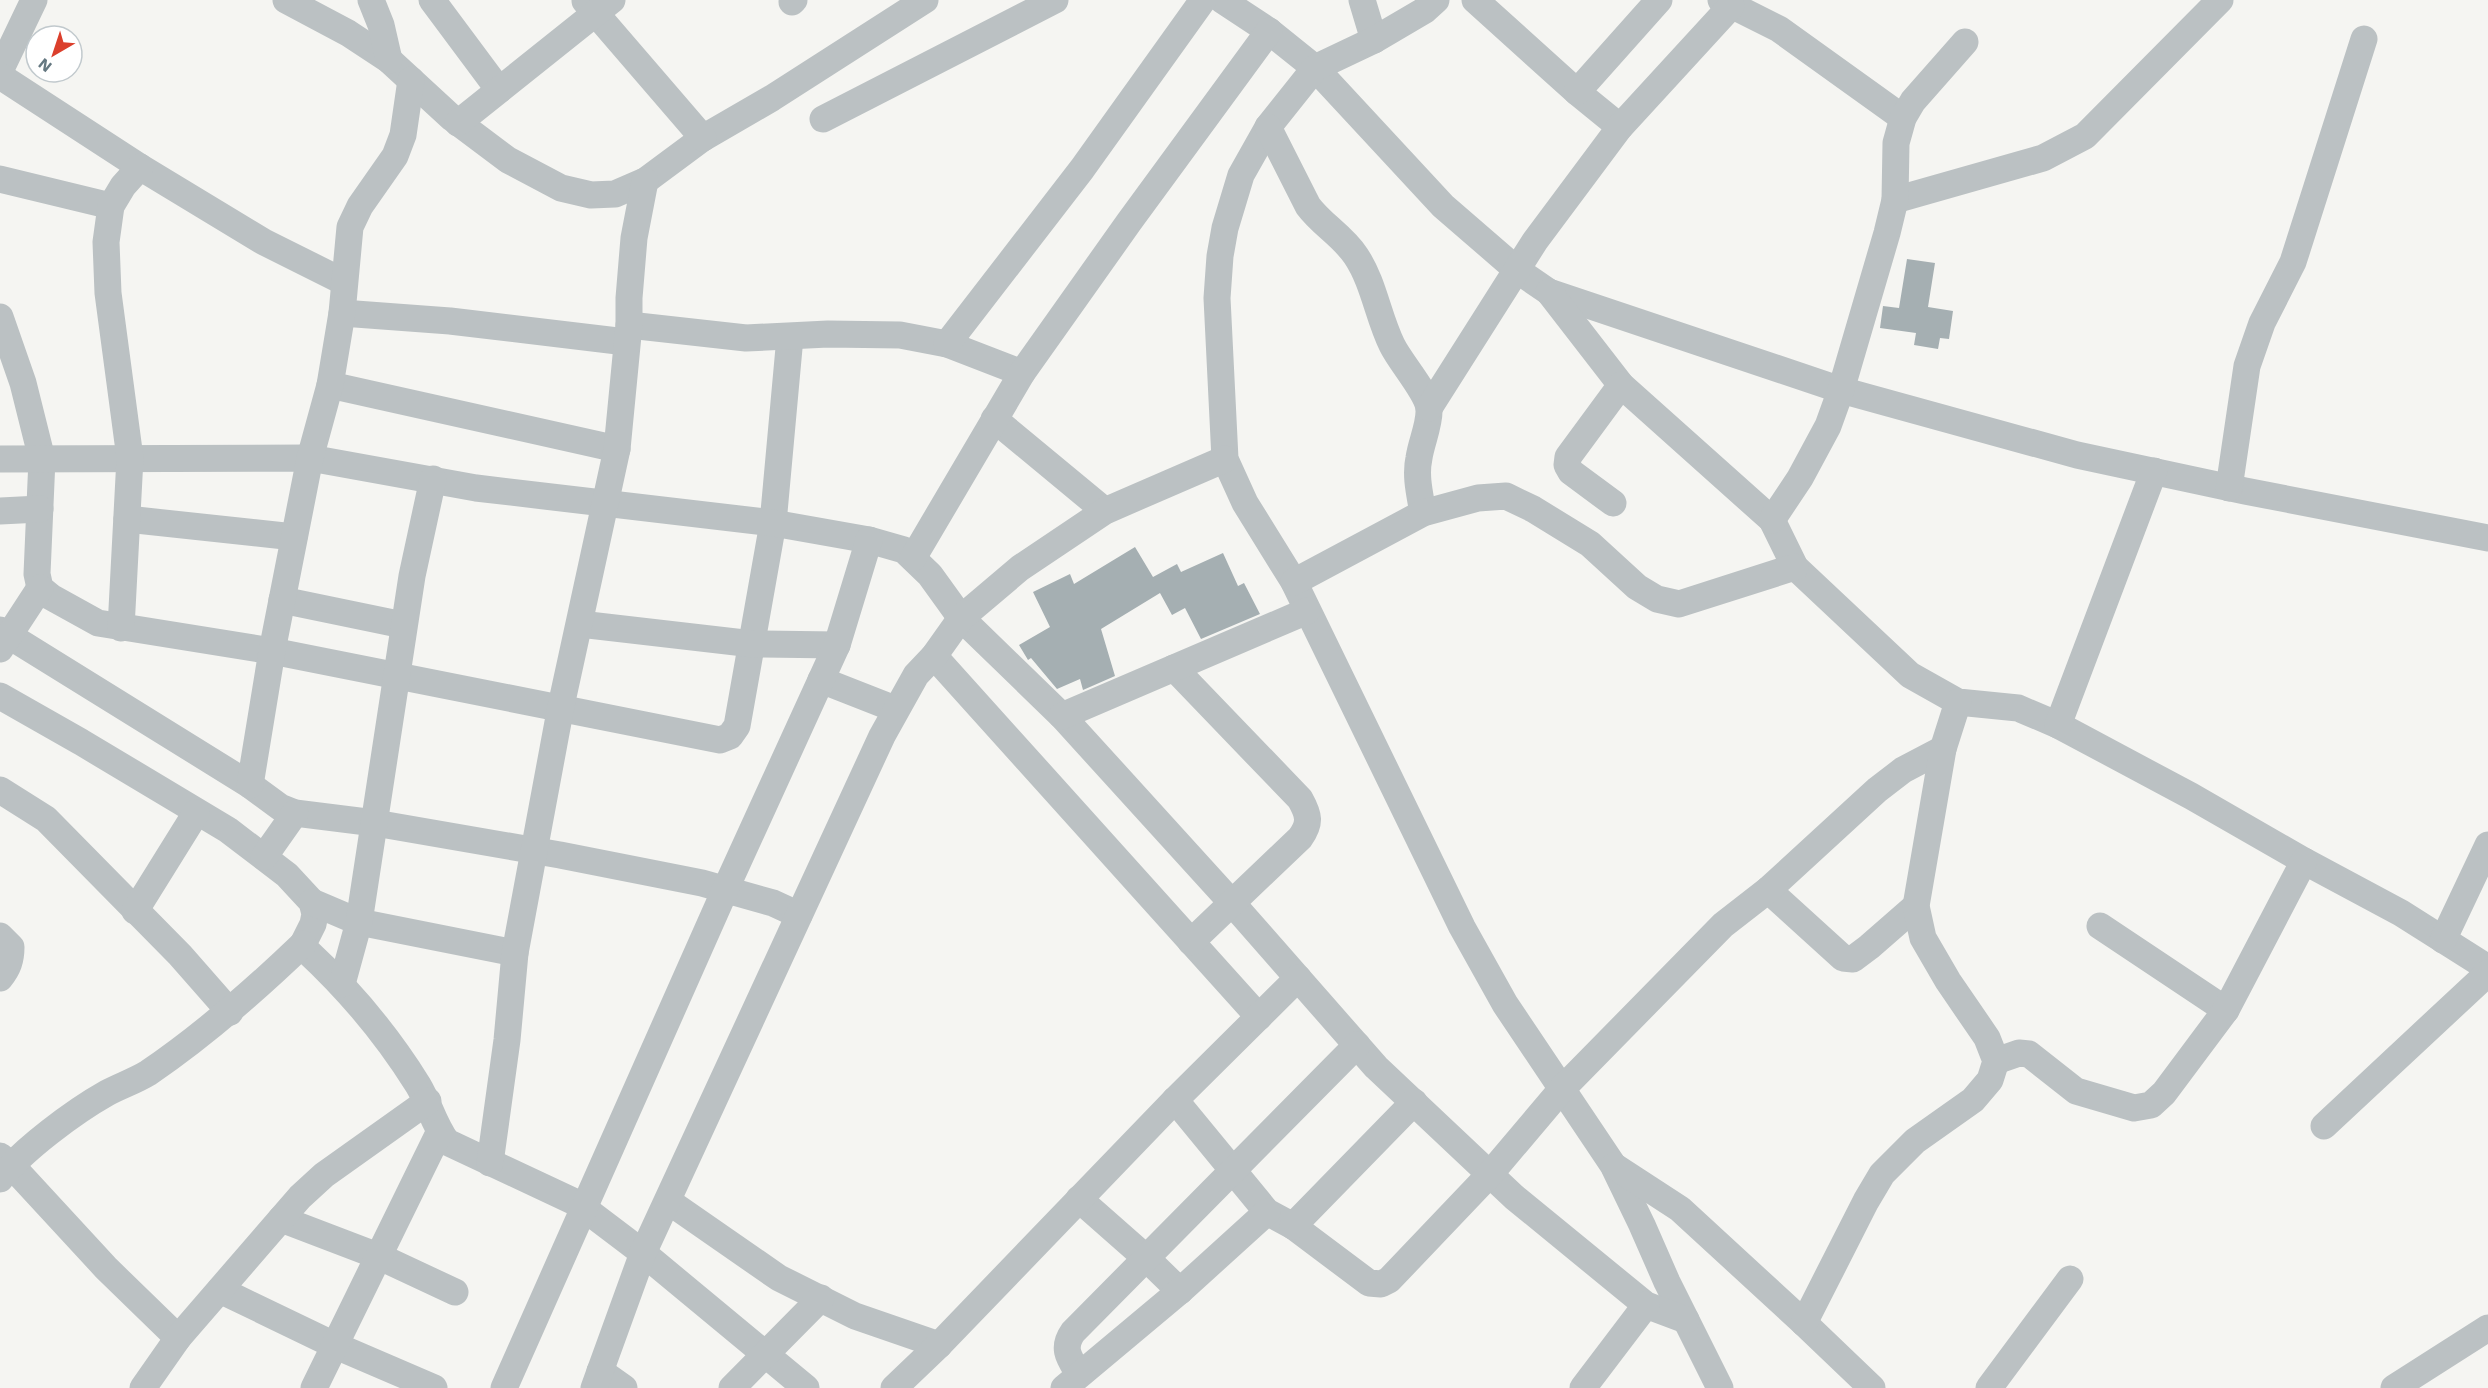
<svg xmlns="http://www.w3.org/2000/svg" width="2488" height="1388" font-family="'Work Sans',sans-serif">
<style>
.building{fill:#a5afb2}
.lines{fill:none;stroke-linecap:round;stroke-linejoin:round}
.minor{stroke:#bbc1c3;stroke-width:27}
</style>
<rect width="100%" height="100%" fill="#f5f5f2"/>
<g class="building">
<path d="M 1907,259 L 1935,263 L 1928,307 L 1953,311 L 1949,339 L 1940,338 L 1938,349 L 1914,345 L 1916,333 L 1880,328 L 1883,306 L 1899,308 Z"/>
<path d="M 1135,547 L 1153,577 L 1177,564 L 1181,572 L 1223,553 L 1238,586 L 1244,583 L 1260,614 L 1201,639 L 1185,608 L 1172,615 L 1160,593 L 1101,629 L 1115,676 L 1083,690 L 1080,679 L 1057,689 L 1031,658 L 1028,660 L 1019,645 L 1050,627 L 1033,592 L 1070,574 L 1074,584 Z"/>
</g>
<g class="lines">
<g class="minor">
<path d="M 286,0 L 348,33 L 389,60 L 452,118 L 508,160 L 561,188 L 591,195 L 615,194 L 645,181 L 703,138 L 772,98 L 925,0"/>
<path d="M 371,0 L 381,25 L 389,60"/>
<path d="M 432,0 L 499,90"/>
<path d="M 1222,0 L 1269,31 L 1315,68 L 1443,206 L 1517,270 L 1549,292 L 1841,390 L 2077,455 L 2245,491 L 2488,538"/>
<path d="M 1362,0 L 1374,40"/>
<path d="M 1436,0 L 1425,10 L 1374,40 L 1315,68 L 1268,127 L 1241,175 L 1225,228 L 1220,256 L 1217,298 L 1225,459 L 1245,503 L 1294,582 L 1462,927 L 1505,1004 L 1613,1165 L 1642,1225 L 1667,1282 L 1720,1388"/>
<path d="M 1475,0 L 1577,92 L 1620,127"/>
<path d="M 1721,0 L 1779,29 L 1903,118"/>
<path d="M 585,1 L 703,138"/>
<path d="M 792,2 L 794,0"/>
<path d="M 0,71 L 34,0"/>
<path d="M 0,76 L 140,167 L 264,242 L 344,282"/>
<path d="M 1577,92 L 1659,0"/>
<path d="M 823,119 L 1055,0"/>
<path d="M 458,123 L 612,0"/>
<path d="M 1268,127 L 1308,206 C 1322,225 1343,236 1356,256 C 1374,283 1378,317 1392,345 C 1400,362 1428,393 1429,409 C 1430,424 1421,443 1419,458 C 1415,476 1420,495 1423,513"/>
<path d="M 0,179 L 111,206"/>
<path d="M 1895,200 L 2043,158 L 2085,136 L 2220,0"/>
<path d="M 1549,292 L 1621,385 L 1772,520 L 1795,567 L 1910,675 L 1958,702 L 2018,708 L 2058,725 L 2191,796 L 2304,861 L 2401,913 L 2488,968"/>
<path d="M 342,313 L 450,321 L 626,342"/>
<path d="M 0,317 L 23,383 L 42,459 L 37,574 L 40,588 L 51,597 L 98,623 L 272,651 L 720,740 L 730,736 L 737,726 L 773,523 L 790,337"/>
<path d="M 629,325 L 746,338 L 828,334 L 900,335 L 947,344 L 1022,373"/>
<path d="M 947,344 L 1082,169 L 1203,0"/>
<path d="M 330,385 L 617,449"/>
<path d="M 1429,408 L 1535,241 L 1620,127 L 1731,6"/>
<path d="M 994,419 L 1105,511"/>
<path d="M 0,459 L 310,458 L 476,488 L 773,523 L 869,540 L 904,550 L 930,575 L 961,618 L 1062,716 L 1232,903 L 1376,1067 L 1514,1197 L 1646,1305 L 1686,1320"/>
<path d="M 2229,488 L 2247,366 L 2262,323 L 2293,262 L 2364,39"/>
<path d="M 1613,503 L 1571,472 L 1567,465 L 1568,457 L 1621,385"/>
<path d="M 0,511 L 40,509"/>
<path d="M 127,519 L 294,537"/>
<path d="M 1772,520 L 1800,478 L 1828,426 L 1841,390 L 1887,233 L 1895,200 L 1896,143 L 1903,118 L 1913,101 L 1965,42"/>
<path d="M 913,558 L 1022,373 L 1129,222 L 1269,31"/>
<path d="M 1294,582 L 1423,513 L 1478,498 L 1506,496 L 1533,509 L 1590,544 L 1637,587 L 1657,599 L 1679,604 L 1795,567"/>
<path d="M 282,600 L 403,625"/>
<path d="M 580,624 L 753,644 L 837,645"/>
<path d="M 121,628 L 130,458 L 108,293 L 106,242 L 111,206 L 123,186 L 140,167"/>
<path d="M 0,630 L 250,785 L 280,807 L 295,813 L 375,823 L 560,855 L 702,883 L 773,903 L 799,915"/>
<path d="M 0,649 L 40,588"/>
<path d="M 934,656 L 1259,1017"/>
<path d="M 1174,668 L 1300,799 C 1309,815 1311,823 1300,838 L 1191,942"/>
<path d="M 821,680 L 895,709"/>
<path d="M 0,696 L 81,742 L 228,830 L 287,875 L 312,902 L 315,914 L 313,924 L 303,944 L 306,950 C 349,990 387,1035 418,1085 C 429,1103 434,1125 447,1142 L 577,1203 L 643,1253 L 806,1388"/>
<path d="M 1062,716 L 1307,611"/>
<path d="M 2058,725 L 2154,471"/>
<path d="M 250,785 L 272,651 L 310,458 L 330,385 L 342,313 L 350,227 L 360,206 L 395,156 L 403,135 L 411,80"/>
<path d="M 0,790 L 46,819 L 180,955 L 230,1012"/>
<path d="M 264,857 L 295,813"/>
<path d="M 1768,890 L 1843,958 L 1853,959 L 1869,947 L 1916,906"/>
<path d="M 312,902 L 359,922 L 515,953"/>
<path d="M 135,911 L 196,813"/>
<path d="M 2100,926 L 2226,1010"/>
<path d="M 0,936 L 11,947 C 11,960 8,968 0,978"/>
<path d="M 2443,940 L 2488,845"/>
<path d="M 342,984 L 359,922 L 412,576 L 433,479"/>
<path d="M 1996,1061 L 2019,1053 L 2029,1054 L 2076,1091 L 2134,1108 L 2151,1105 L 2164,1093 L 2226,1010 L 2304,861"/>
<path d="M 1175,1100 L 1267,1212 L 1293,1226 L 1369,1283 L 1381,1284 L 1389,1280 L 1490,1174 L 1561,1090 L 1723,925 L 1768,890 L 1877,790 L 1903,770 L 1943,749"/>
<path d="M 2324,1126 L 2488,973"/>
<path d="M 0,1156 L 11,1165 L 106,1268 L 178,1338"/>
<path d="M 490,1163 L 507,1040 L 515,953 L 561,706 L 617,449 L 629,325 L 629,298 L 634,238 L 645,181"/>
<path d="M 1614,1166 L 1680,1209 L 1804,1323 L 1872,1388"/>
<path d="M 0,1179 C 22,1150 75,1111 107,1093 C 120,1086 135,1081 148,1073 C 204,1035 254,991 303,944"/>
<path d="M 1079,1199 L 1146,1258 L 1180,1291"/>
<path d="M 668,1201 L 779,1278 L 855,1316 L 939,1345"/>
<path d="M 281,1219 L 378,1256 L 455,1292"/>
<path d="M 1293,1226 L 1414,1102"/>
<path d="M 220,1290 L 334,1345 L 434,1388"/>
<path d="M 1804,1323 L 1866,1201 L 1882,1174 L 1915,1141 L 1973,1100 L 1990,1080 L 1996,1061 L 1987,1038 L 1948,981 L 1923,938 L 1916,906 L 1943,749 L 1958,702"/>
<path d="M 600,1371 L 624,1388"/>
<path d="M 1079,1374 C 1070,1359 1061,1349 1073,1332 L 1357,1045"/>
<path d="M 143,1388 L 178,1338 L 300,1197 L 324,1175 L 428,1101"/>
<path d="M 314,1388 L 439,1133"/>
<path d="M 504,1388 L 726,888 L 837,645 L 869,540"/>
<path d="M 594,1388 L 643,1253 L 882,736 L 916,675 L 934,656 L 961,618 L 1020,568 L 1105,511 L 1225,459"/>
<path d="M 732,1388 L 821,1298"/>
<path d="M 894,1388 L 939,1345 L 1175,1100 L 1298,978"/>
<path d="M 1064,1388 L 1180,1291 L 1267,1212"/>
<path d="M 1583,1388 L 1646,1305"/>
<path d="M 1989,1388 L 2070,1279"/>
<path d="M 2394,1388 L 2488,1328"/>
</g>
</g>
<g transform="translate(54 54) rotate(219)"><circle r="28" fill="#ffffff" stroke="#c1c9cd" stroke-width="1.5"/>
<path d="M0-4.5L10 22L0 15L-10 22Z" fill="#db3f2c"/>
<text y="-9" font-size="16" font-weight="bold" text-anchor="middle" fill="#657881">N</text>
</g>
</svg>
